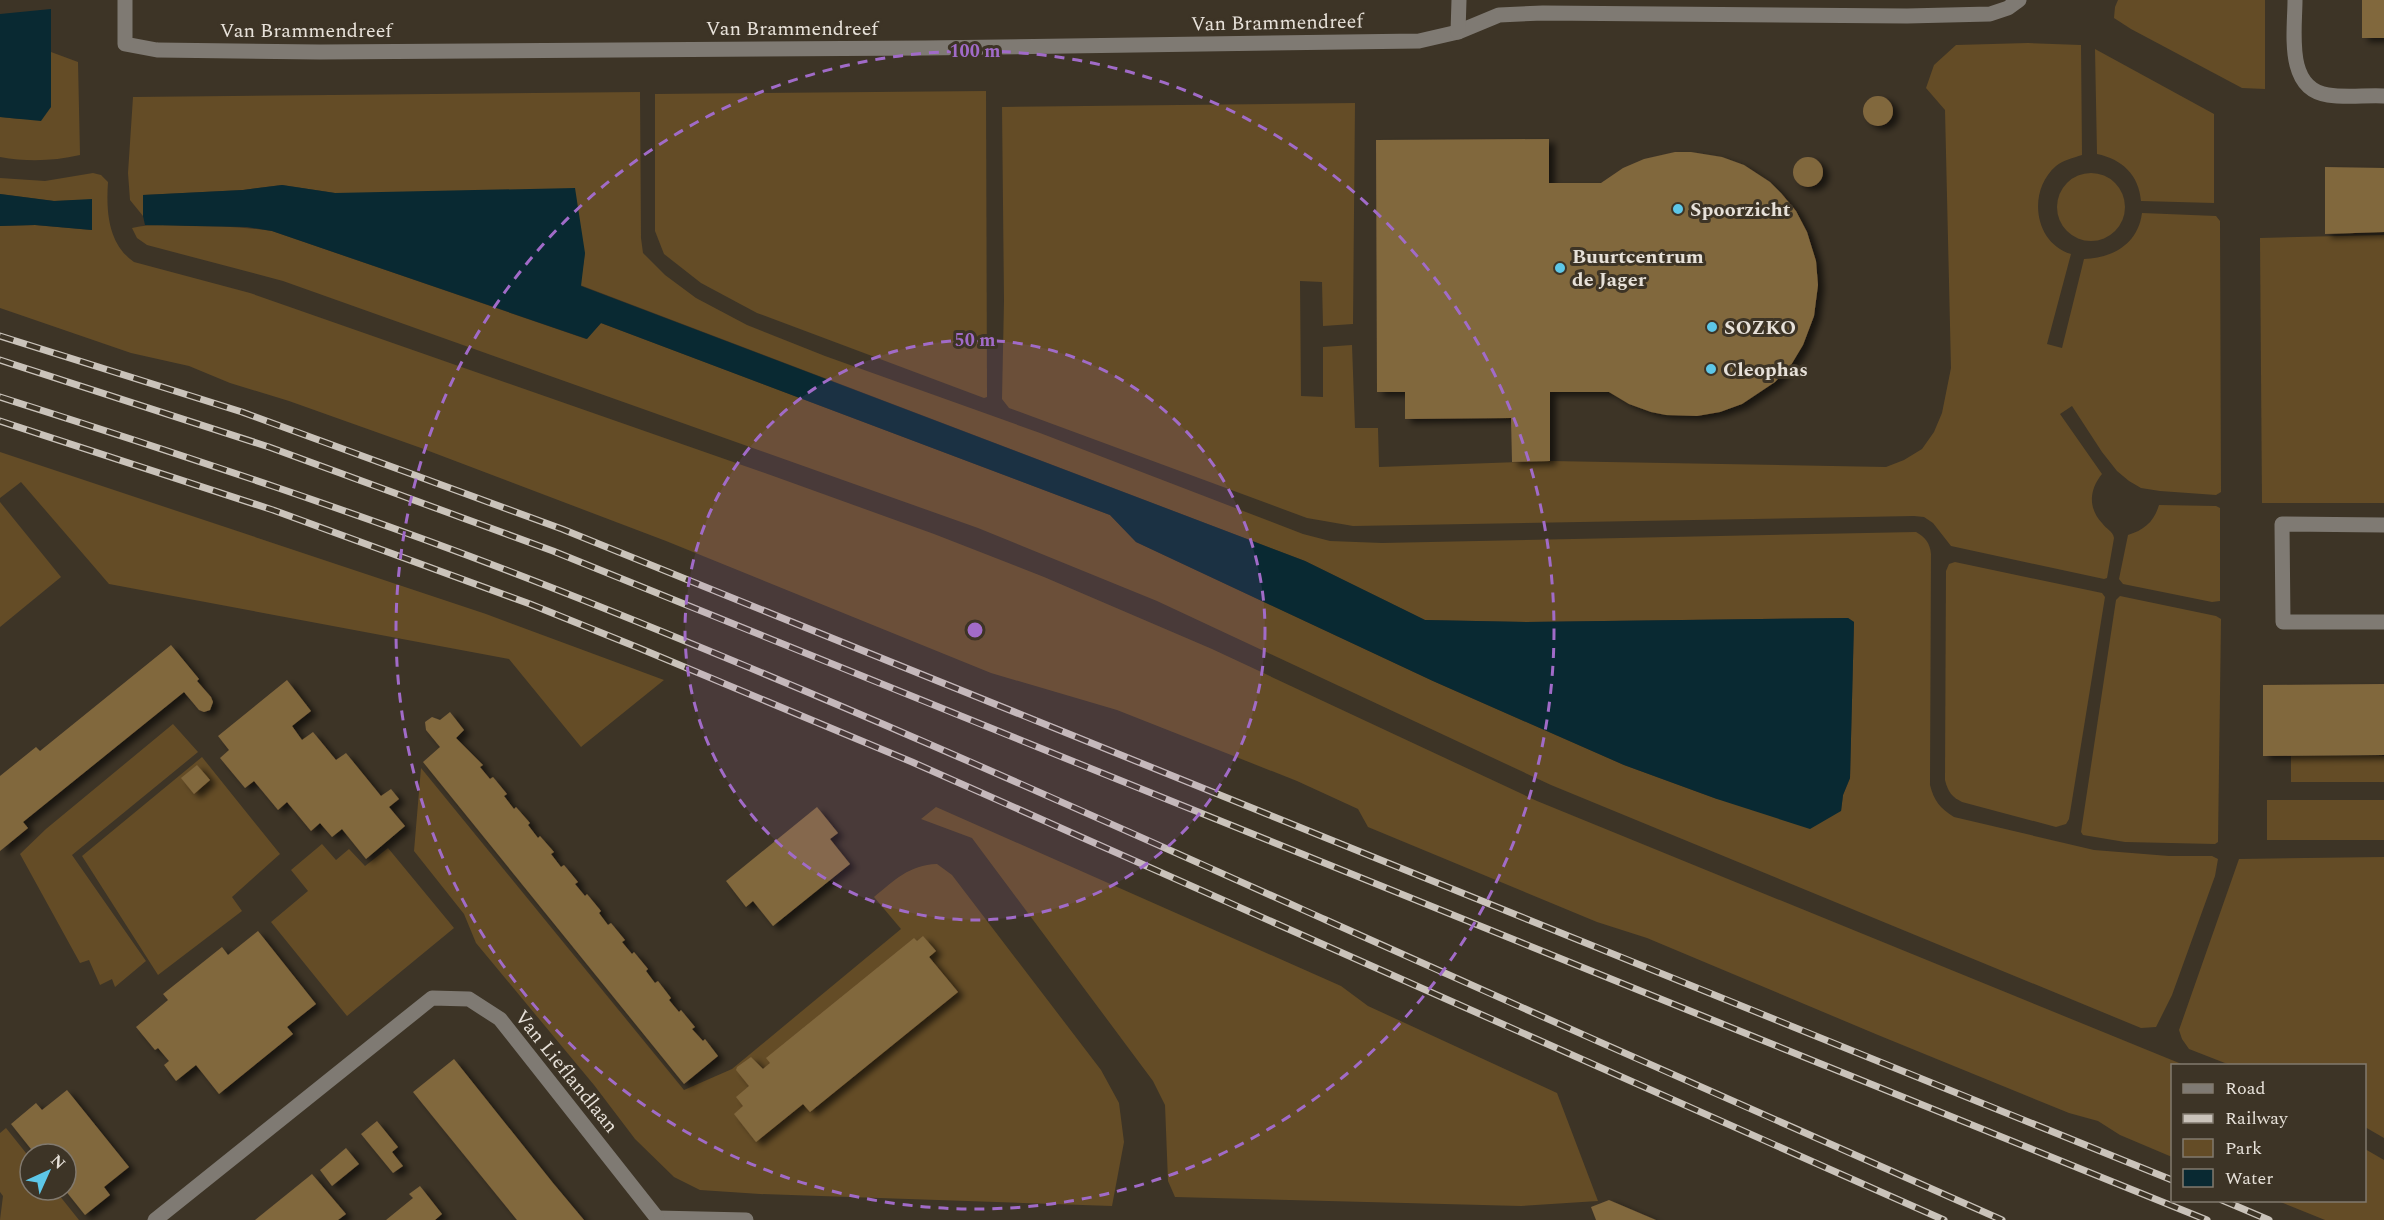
<svg xmlns="http://www.w3.org/2000/svg" width="2384" height="1220" font-family="Spectral,serif">
<style>
.green{fill:#644c26}
.water{fill:#092932}
.building{fill:#81673e;filter:url(#shadow)}
.lines{fill:none;stroke-linecap:round;stroke-linejoin:round}
.minor{stroke:#7f7a73;stroke-width:15}
.rail-casing{stroke:#cac3ba;stroke-width:7}
.rail{stroke:#3d3426;stroke-width:4.5;stroke-dasharray:14;stroke-linecap:butt}
.ring{fill:none;stroke:#a16bc8;stroke-width:3;stroke-dasharray:10 8}
.poi-dot{fill:#5dc7e8;stroke:#3d3426;stroke-width:2}
.labels{text-anchor:middle;stroke-width:6;stroke-linejoin:round;paint-order:stroke}
.street-label{font-size:20px;fill:#e7e1d9;stroke:#3d3426}
.poi-label{font-size:20px;font-weight:bold;fill:#e7e1d9;stroke:#3d3426;text-anchor:start}
.centre{fill:#a16bc8;stroke:#3d3426;stroke-width:3}
.ring-label{font-size:18px;text-anchor:middle;font-weight:bold;fill:#a16bc8;stroke:#3d3426;stroke-width:6;stroke-linejoin:round;paint-order:stroke}
</style>
<defs>
<filter id="shadow"><feDropShadow dx="6" dy="4" stdDeviation="3" flood-color="#0009"/></filter>
</defs>
<rect width="100%" height="100%" fill="#3d3426"/>
<g class="green">
<path d="M 2118,0 L 2265,0 L 2265,89 L 2242,88 L 2131,29 L 2114,18 L 2115,7 Z"/>
<path d="M 2028,43 L 2081,45 L 2082,155 C 2073,158 2063,160 2056,166 C 2027,191 2034,243 2071,254 L 2047,344 L 2062,348 L 2084,259 C 2113,258 2138,244 2142,213 L 2216,216 L 2220,221 L 2221,492 L 2216,495 L 2160,491 L 2141,488 L 2129,481 L 2117,471 L 2102,452 L 2072,406 L 2060,414 L 2102,474 C 2089,490 2088,508 2102,523 C 2106,529 2113,531 2114,538 L 2107,578 L 2104,579 L 1951,546 L 1933,523 L 1924,517 L 1914,516 L 1353,526 L 1307,518 L 1009,408 L 1002,399 L 1004,301 L 1002,107 L 1355,103 L 1353,324 L 1323,326 L 1322,282 L 1300,281 L 1301,396 L 1323,397 L 1323,347 L 1352,345 L 1355,428 L 1378,428 L 1379,467 L 1550,461 L 1886,467 L 1904,460 L 1922,449 L 1934,432 L 1942,413 L 1951,368 L 1945,110 L 1926,88 L 1934,65 L 1956,45 Z"/>
<path d="M 2095,49 L 2214,114 L 2214,203 L 2141,201 C 2139,175 2122,159 2097,154 Z"/>
<path d="M 51,52 L 78,62 L 80,155 C 53,161 28,162 0,157 L 0,117 L 19,119 L 51,107 Z"/>
<path d="M 986,91 L 987,397 L 984,398 L 757,313 L 701,283 L 664,254 L 655,231 L 655,94 Z"/>
<path d="M 640,92 L 641,238 L 643,253 L 665,275 L 696,298 L 747,325 L 825,356 L 1040,433 L 1303,534 L 1330,541 L 1382,543 L 1916,532 C 1925,537 1930,543 1931,554 L 1930,785 C 1934,801 1940,808 1954,817 L 2094,850 L 2169,856 L 2212,856 L 2218,859 L 2215,876 L 2172,995 L 2156,1027 L 2141,1028 L 1551,785 L 1157,601 L 978,528 L 283,281 L 147,245 L 137,238 L 132,228 C 150,224 169,225 188,226 C 216,226 244,227 272,231 L 586,339 L 601,323 L 1110,515 L 1136,542 L 1433,681 L 1624,765 L 1717,799 L 1841,811 L 1843,795 L 1850,778 L 1854,622 L 1848,618 L 1527,622 L 1425,620 L 1305,561 L 580,285 L 585,253 L 335,193 L 282,185 L 243,190 L 143,195 L 143,216 L 130,200 L 128,173 L 133,97 Z"/>
<circle cx="2091" cy="207" r="34"/>
<path d="M 93,173 L 101,175 L 108,182 C 106,211 108,244 134,262 L 250,293 L 776,477 L 934,534 L 1044,577 L 1212,649 L 1537,801 L 2184,1065 L 2172,1066 L 2172,1157 L 2120,1135 L 2098,1121 L 2069,1113 L 1878,1035 L 1647,938 L 1597,922 L 1368,827 L 1358,809 L 1297,781 L 1117,710 L 991,673 L 666,541 L 421,448 L 289,401 L 230,383 L 189,366 L 131,353 L 0,308 L 0,226 L 35,225 L 92,230 L 92,200 L 54,201 L 0,194 L 0,178 L 45,181 Z"/>
<path d="M 2384,235 L 2384,503 L 2262,503 L 2260,238 Z"/>
<path d="M 0,452 L 486,614 L 664,680 L 581,747 L 509,659 L 109,584 L 21,482 L 0,498 Z"/>
<path d="M 0,502 L 61,577 L 0,627 Z"/>
<path d="M 2159,505 L 2216,506 L 2220,508 L 2220,601 L 2212,602 L 2123,584 L 2119,579 L 2128,535 C 2144,530 2154,522 2159,505 Z"/>
<path d="M 1955,562 L 2102,593 L 2105,597 L 2069,819 L 2066,824 L 2056,827 L 1962,802 C 1952,797 1948,792 1945,780 L 1946,571 L 1949,564 Z"/>
<path d="M 2120,596 L 2216,616 L 2221,619 L 2218,842 L 2215,844 L 2125,842 L 2083,835 L 2081,832 L 2116,600 Z"/>
<path d="M 173,724 L 198,752 L 72,855 L 146,961 L 115,987 L 112,979 L 100,985 L 89,960 L 80,963 L 20,854 L 46,829 Z"/>
<rect x="2291" y="756" width="93" height="26"/>
<path d="M 202,757 L 280,854 L 232,897 L 242,911 L 158,975 L 82,856 Z"/>
<path d="M 421,768 L 684,1090 L 732,1069 L 901,929 L 874,897 C 895,880 909,865 937,864 L 952,875 L 1101,1070 L 1119,1103 L 1124,1142 L 1112,1206 L 760,1194 L 700,1190 L 674,1177 L 635,1139 L 594,1085 L 476,943 L 464,914 L 414,851 Z"/>
<rect x="2267" y="800" width="117" height="40"/>
<path d="M 936,807 L 1341,986 L 1368,1006 L 1557,1093 L 1598,1201 L 1521,1206 L 1175,1197 L 1168,1181 L 1165,1105 L 1153,1081 L 972,838 L 921,819 Z"/>
<path d="M 322,844 L 336,860 L 349,849 L 365,866 L 388,848 L 454,928 L 347,1016 L 271,922 L 308,891 L 291,870 Z"/>
<path d="M 2384,857 L 2384,1138 L 2365,1127 L 2364,1066 L 2230,1065 L 2189,1049 L 2182,1039 L 2179,1030 L 2239,859 Z"/>
<path d="M 6,1128 L 30,1158 L 30,1190 L 55,1190 L 79,1220 L 0,1220 L 3,1196 L 0,1192 L 0,1133 Z"/>
<path d="M 2365,1149 L 2384,1160 L 2384,1220 L 2325,1220 L 2278,1201 L 2364,1200 Z"/>
</g>
<g class="water">
<path d="M 51,9 L 51,107 L 41,121 L 0,117 L 0,14 Z"/>
<path d="M 282,185 L 335,193 L 575,188 L 585,253 L 581,286 L 1305,561 L 1425,620 L 1527,622 L 1848,618 L 1854,622 L 1850,778 L 1843,795 L 1841,811 L 1810,829 L 1717,799 L 1624,765 L 1433,681 L 1136,542 L 1110,515 L 601,323 L 587,339 L 272,231 L 247,227 L 145,225 L 143,216 L 143,195 L 243,190 Z"/>
<path d="M 0,194 L 54,201 L 92,199 L 92,230 L 35,225 L 0,226 Z"/>
</g>
<g class="building">
<rect x="2362" y="0" width="22" height="38"/>
<circle cx="1878" cy="111" r="15"/>
<path d="M 1549,139 L 1549,183 L 1601,183 L 1623,168 L 1644,159 L 1675,152 L 1691,152 L 1722,157 L 1744,165 L 1770,182 L 1781,193 L 1796,211 L 1807,232 L 1816,261 L 1818,285 L 1814,316 L 1803,345 L 1791,365 L 1775,382 L 1742,404 L 1720,412 L 1697,416 L 1666,415 L 1651,412 L 1629,404 L 1609,392 L 1550,392 L 1550,461 L 1512,462 L 1511,418 L 1405,419 L 1405,392 L 1377,392 L 1376,140 Z"/>
<circle cx="1808" cy="172" r="15"/>
<path d="M 2325,167 L 2384,168 L 2384,232 L 2325,234 Z"/>
<path d="M 171,645 L 199,679 L 197,681 L 211,697 L 213,702 L 210,710 L 204,712 L 199,710 L 184,692 L 23,822 L 28,828 L 0,851 L 0,776 L 36,747 L 40,751 Z"/>
<path d="M 287,680 L 311,711 L 292,726 L 302,740 L 313,732 L 336,760 L 346,753 L 381,796 L 391,789 L 399,799 L 389,807 L 405,826 L 366,859 L 342,829 L 332,837 L 320,823 L 311,831 L 287,802 L 278,810 L 254,781 L 245,788 L 220,758 L 229,750 L 218,736 Z"/>
<path d="M 2384,684 L 2384,755 L 2263,756 L 2263,685 Z"/>
<path d="M 450,712 L 464,730 L 456,738 L 483,765 L 480,767 L 490,779 L 493,777 L 507,794 L 504,796 L 514,809 L 516,807 L 530,823 L 528,825 L 538,838 L 540,836 L 554,852 L 551,854 L 561,867 L 564,865 L 578,882 L 575,884 L 585,896 L 587,894 L 601,911 L 599,913 L 608,925 L 611,923 L 625,940 L 622,942 L 632,954 L 634,952 L 648,969 L 646,971 L 655,983 L 658,981 L 671,998 L 669,1000 L 679,1012 L 681,1010 L 695,1027 L 692,1029 L 703,1041 L 705,1039 L 718,1056 L 684,1084 L 423,762 L 440,747 L 426,730 L 425,722 L 432,717 L 440,720 Z"/>
<path d="M 197,765 L 210,780 L 194,794 L 181,778 Z"/>
<path d="M 817,807 L 838,833 L 830,839 L 850,864 L 773,926 L 753,901 L 746,907 L 726,881 Z"/>
<path d="M 258,931 L 316,1004 L 287,1027 L 293,1034 L 219,1094 L 196,1065 L 176,1081 L 164,1065 L 169,1061 L 158,1048 L 155,1050 L 136,1027 L 168,1000 L 163,994 L 222,947 L 228,955 Z"/>
<path d="M 923,936 L 936,951 L 929,957 L 958,992 L 810,1112 L 803,1104 L 756,1142 L 734,1114 L 743,1106 L 736,1097 L 749,1086 L 736,1070 L 737,1067 L 751,1057 L 763,1069 L 770,1063 L 766,1058 L 914,938 L 917,941 Z"/>
<path d="M 454,1059 L 553,1183 L 584,1220 L 517,1220 L 434,1118 L 413,1092 Z"/>
<path d="M 67,1090 L 129,1167 L 104,1187 L 110,1195 L 85,1215 L 65,1190 L 66,1154 L 35,1154 L 11,1124 L 36,1103 L 42,1110 Z"/>
<path d="M 377,1121 L 398,1147 L 392,1152 L 403,1166 L 393,1173 L 361,1134 Z"/>
<path d="M 346,1148 L 359,1164 L 332,1186 L 320,1170 Z"/>
<path d="M 312,1174 L 346,1214 L 338,1220 L 255,1220 Z"/>
<path d="M 420,1186 L 442,1214 L 435,1220 L 386,1220 L 413,1198 L 409,1194 Z"/>
<path d="M 1609,1200 L 1656,1220 L 1596,1220 L 1591,1207 Z"/>
</g>
<g class="lines">
<g class="minor">
<path d="M 125,0 L 125,44 L 157,50 L 320,52 L 925,48 L 1419,41 L 1458,32 L 1499,15 L 1543,13 L 1907,16 L 1990,14 L 2008,8 L 2019,0"/>
<path d="M 2295,0 C 2295,31 2285,89 2328,95 C 2346,98 2366,95 2384,96"/>
<path d="M 1458,32 L 1459,0"/>
<path d="M 2384,525 L 2282,524 L 2283,622 L 2384,622"/>
<path d="M 657,1218 L 746,1220"/>
<path d="M 155,1220 L 432,998 L 469,999 L 500,1019 L 657,1218"/>
</g>
<g class="rail-casing">
<g id="rail">
<path d="M 0,336 L 242,412 L 562,529 L 2172,1180"/>
<path d="M 0,360 L 269,447 L 553,551 L 2207,1220"/>
<path d="M 0,397 C 183,455 366,515 545,585 C 809,688 1067,804 1326,920 C 1551,1021 1776,1120 2002,1220"/>
<path d="M 0,421 L 273,510 L 530,604 L 639,648 L 912,762 L 1944,1220"/>
<path d="M 2222,1200 L 2269,1220"/>
</g>
</g>
<use href="#rail" class="rail"/>
</g>
<circle cx="975" cy="630" r="290" fill="#a16bc8" fill-opacity=".12"/>
<g class="ring">
<circle cx="975" cy="630" r="290"/>
<circle cx="975" cy="630" r="579"/>
</g>
<g class="poi-dot">
<circle cx="1678" cy="209" r="6"/>
<circle cx="1560" cy="268" r="6"/>
<circle cx="1712" cy="327" r="6"/>
<circle cx="1711" cy="369" r="6"/>
</g>
<g class="labels">
<g class="street-label">
<text transform="translate(1277 22) rotate(-1)" y="7">Van Brammendreef</text>
<text x="792" y="35">Van Brammendreef</text>
<text x="306" y="37">Van Brammendreef</text>
<text transform="translate(567 1071) rotate(51)" y="7">Van Lieflandlaan</text>
</g>
<g class="poi-label">
<text x="1690" y="216">Spoorzicht</text>
<text x="1572" y="263">Buurtcentrum<tspan x="1572" dy="23">de Jager</tspan></text>
<text x="1724" y="334">SOZKO</text>
<text x="1723" y="376">Cleophas</text>
</g>
</g>
<circle cx="975" cy="630" r="9" class="centre"/>
<g class="ring-label">
<text x="975" y="57">100 m</text>
<text x="975" y="346">50 m</text>
</g>
<rect x="2171" y="1064" width="195" height="138" fill="#3d3426" stroke="#81796e" stroke-width="1.5"/>
<rect x="2183" y="1084" width="30" height="9" fill="#7f7a73" stroke="#81796e" stroke-width="1.5"/>
<text x="2225" y="1094" font-size="18" fill="#e7e1d9">Road</text>
<rect x="2183" y="1114" width="30" height="9" fill="#cac3ba" stroke="#81796e" stroke-width="1.5"/>
<text x="2225" y="1124" font-size="18" fill="#e7e1d9">Railway</text>
<rect x="2183" y="1139" width="30" height="18" fill="#644c26" stroke="#81796e" stroke-width="1.5"/>
<text x="2225" y="1154" font-size="18" fill="#e7e1d9">Park</text>
<rect x="2183" y="1169" width="30" height="18" fill="#092932" stroke="#81796e" stroke-width="1.5"/>
<text x="2225" y="1184" font-size="18" fill="#e7e1d9">Water</text>
<g transform="translate(48 1172) rotate(45)"><circle r="28" fill="#3d3426" stroke="#81796e" stroke-width="1.5"/>
<path d="M0-4.5L10 22L0 15L-10 22Z" fill="#5dc7e8"/>
<text y="-9" font-size="16" font-weight="bold" text-anchor="middle" fill="#e7e1d9">N</text>
</g>
</svg>
